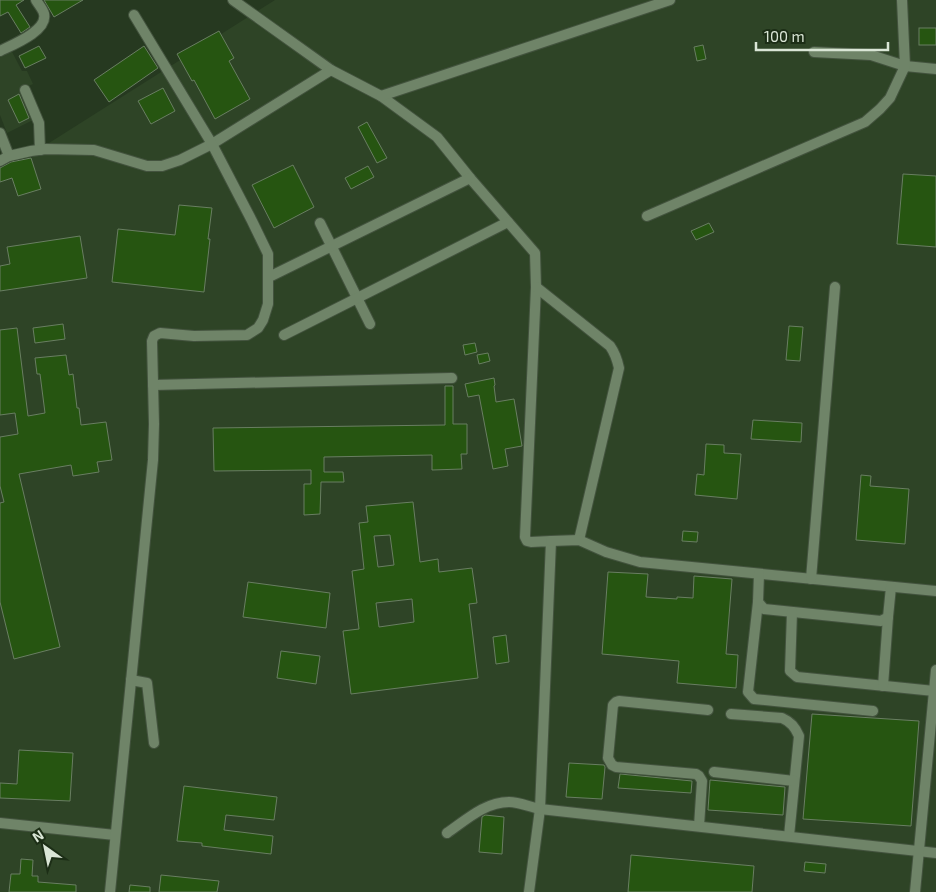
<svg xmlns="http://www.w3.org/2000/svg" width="936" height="892" font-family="'Exo 2',sans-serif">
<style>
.built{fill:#2e4426}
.building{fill:#265511;stroke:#697e62;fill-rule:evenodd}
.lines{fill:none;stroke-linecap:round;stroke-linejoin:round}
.minor-casing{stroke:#43533e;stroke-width:12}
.minor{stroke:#6f8468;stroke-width:10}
</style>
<rect width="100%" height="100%" fill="#263920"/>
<g class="built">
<path d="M 275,0 L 936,0 L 936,892 L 0,892 L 0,174 Z"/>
<path d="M 10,48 L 22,71 L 27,71 L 33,84 L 22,89 L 35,119 L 7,133 L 0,115 L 0,54 Z"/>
</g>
<g class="building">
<path d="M 0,0 L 24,0 L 16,5 L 30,27 L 21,33 L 8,12 L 0,16 Z"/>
<path d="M 44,0 L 83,0 L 54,17 Z"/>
<rect x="919" y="28" width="17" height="17"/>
<path d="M 219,31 L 234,58 L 229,61 L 250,99 L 215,119 L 194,80 L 192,81 L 177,54 Z"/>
<path d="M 703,45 L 706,59 L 697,61 L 694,47 Z"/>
<path d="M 39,46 L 46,58 L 25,68 L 19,56 Z"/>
<path d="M 144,46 L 158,68 L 109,102 L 94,80 Z"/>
<path d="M 163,88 L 175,111 L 151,124 L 138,101 Z"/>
<path d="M 19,94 L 29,118 L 19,123 L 8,100 Z"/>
<path d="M 367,122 L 387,158 L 377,163 L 358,127 Z"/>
<path d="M 31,158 L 41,189 L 18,196 L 12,178 L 0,182 L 0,168 L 11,162 Z"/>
<path d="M 293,165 L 314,207 L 274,228 L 252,185 Z"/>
<path d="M 368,166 L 374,177 L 351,189 L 345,178 Z"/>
<path d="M 903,174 L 936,176 L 936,247 L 897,244 Z"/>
<path d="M 179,205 L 212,208 L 208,239 L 210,239 L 204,292 L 112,282 L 118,229 L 175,235 Z"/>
<path d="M 709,223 L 714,232 L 696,240 L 691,231 Z"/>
<path d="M 80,236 L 87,278 L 0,291 L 0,266 L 10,264 L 7,247 Z"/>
<path d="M 63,324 L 65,339 L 35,343 L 33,328 Z"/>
<path d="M 789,326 L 803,327 L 800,361 L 786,360 Z"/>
<path d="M 17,328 L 28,416 L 45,413 L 40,374 L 37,374 L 35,358 L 66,355 L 69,375 L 73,374 L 77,408 L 79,408 L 81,425 L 106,422 L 112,460 L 97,462 L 99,472 L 73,476 L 71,465 L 19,474 L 60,647 L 14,659 L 0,602 L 0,503 L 4,502 L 0,486 L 0,437 L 18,434 L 15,413 L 0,415 L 0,330 Z"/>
<path d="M 475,343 L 477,352 L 465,355 L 463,345 Z"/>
<path d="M 488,353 L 490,361 L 479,364 L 477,355 Z"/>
<path d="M 494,378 L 495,385 L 494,386 L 496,402 L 514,399 L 522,446 L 505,449 L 508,466 L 493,469 L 479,395 L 468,397 L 465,384 Z"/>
<path d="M 445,386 L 453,386 L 453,424 L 467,424 L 467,454 L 461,454 L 462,469 L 432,470 L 432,455 L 324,457 L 324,472 L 343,472 L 344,482 L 321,482 L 320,514 L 304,515 L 304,484 L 311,484 L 311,470 L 214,471 L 213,428 L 445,425 Z"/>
<path d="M 753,420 L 802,423 L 801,442 L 751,439 Z"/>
<path d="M 706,444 L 724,445 L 724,453 L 741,454 L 737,499 L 695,495 L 697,474 L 704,475 Z"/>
<path d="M 861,475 L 871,476 L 870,486 L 909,489 L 905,544 L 856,540 Z"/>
<path d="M 413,502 L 420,562 L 438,559 L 439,572 L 472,568 L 477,603 L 469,604 L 478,678 L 351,694 L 343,631 L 359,629 L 352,571 L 364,569 L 359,523 L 368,522 L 366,506 ZM 390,535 L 394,565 L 378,567 L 374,536 ZM 412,599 L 414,622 L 379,627 L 376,603 Z"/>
<path d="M 683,531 L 698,532 L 697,542 L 682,541 Z"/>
<path d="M 608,572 L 648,574 L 646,597 L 677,599 L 677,597 L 693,598 L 694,576 L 732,579 L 726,654 L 738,655 L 736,688 L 677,683 L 679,661 L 602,654 Z"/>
<path d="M 248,582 L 330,593 L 326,628 L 243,617 Z"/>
<path d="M 506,635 L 509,662 L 496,664 L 493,637 Z"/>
<path d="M 281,651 L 320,656 L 316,684 L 277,678 Z"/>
<path d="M 812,714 L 919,721 L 911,826 L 803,819 Z"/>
<path d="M 19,750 L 73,753 L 70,801 L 0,798 L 0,783 L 17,784 Z"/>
<path d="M 569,763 L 604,765 L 605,767 L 602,799 L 566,797 Z"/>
<path d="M 620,774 L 692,781 L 691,793 L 618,788 Z"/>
<path d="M 710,780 L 785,787 L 783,815 L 708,810 Z"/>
<path d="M 184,786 L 277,797 L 274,820 L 226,815 L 224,830 L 273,836 L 271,854 L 202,846 L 202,843 L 177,841 Z"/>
<path d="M 485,815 L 504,817 L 502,854 L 479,852 L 482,817 Z"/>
<path d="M 631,855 L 754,866 L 752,892 L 628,892 Z"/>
<path d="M 21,859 L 33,860 L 32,876 L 38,876 L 38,882 L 76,885 L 76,892 L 9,892 L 11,874 L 20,874 Z"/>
<path d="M 805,862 L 826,864 L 825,873 L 804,871 Z"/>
<path d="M 161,875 L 219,881 L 217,892 L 159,892 Z"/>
<path d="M 130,885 L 150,887 L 150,892 L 129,892 Z"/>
</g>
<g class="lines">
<g class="minor-casing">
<g id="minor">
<path d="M 233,0 L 331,70 L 381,96 L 437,137 L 470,178 L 535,253 L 536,287 L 525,537 L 527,541 L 531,542 L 551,541 L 540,809 L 529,892"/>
<path d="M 0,51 C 12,45 48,31 44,14 C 43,9 38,4 36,0"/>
<path d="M 814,52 L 871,55 L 905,66 L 936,69"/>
<path d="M 25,90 L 39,123 L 40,150"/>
<path d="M 381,96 L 670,0"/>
<path d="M 0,133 L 9,156"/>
<path d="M 0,161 L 9,156 L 31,151 L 46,149 L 94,150 L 147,166 L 162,166 L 180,160 L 212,144 L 331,70"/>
<path d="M 647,216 L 865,122 L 880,109 L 890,98 L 905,66 L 902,0"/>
<path d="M 320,223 L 370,324"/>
<path d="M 269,277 L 470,178"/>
<path d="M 536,287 L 610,346 C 615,353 617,359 619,368 L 579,540"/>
<path d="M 284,335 L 508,222"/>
<path d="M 153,385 L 452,378"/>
<path d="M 551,541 L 579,540 L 606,552 L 640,562 L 936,591"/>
<path d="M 759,574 L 758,602 L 764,609 L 881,621 L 888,617 L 891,587"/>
<path d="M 811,579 L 835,287"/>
<path d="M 758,602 L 748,692 L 754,699 L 873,711"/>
<path d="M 792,612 L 790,671 L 797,677 L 934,691"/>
<path d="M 131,680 L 147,683 L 154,743"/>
<path d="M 883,686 L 888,617"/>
<path d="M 731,714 L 782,718 C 791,722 795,727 799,736 L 789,836"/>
<path d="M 714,772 L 794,781"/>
<path d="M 0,823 L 115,835"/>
<path d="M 699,826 L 702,781 L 699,776 L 696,774 L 616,767 L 612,765 L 608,758 L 613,705 L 616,702 L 619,701 L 708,710"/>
<path d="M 447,833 C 466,820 485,802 509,802 C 519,802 530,807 540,809 L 936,853"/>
<path d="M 110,892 L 153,460 L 154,424 L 152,341 L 154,336 L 160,333 L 194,336 L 247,335 L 258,328 L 263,320 L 268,304 L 268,254 L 252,221 L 212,144 L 134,15"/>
<path d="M 915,892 L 936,670"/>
</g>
</g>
<use href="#minor" class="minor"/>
</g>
<g transform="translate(45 847) rotate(327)" stroke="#1c2e16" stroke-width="4" paint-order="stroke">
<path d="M0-4L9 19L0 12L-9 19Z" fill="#dae6d6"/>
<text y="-8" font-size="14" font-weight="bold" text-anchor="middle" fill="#dae6d6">N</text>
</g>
<path d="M756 42v8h132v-8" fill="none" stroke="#dae6d6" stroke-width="2.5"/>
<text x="764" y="42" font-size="15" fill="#dae6d6" stroke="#1c2e16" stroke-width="4" paint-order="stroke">100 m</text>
</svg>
